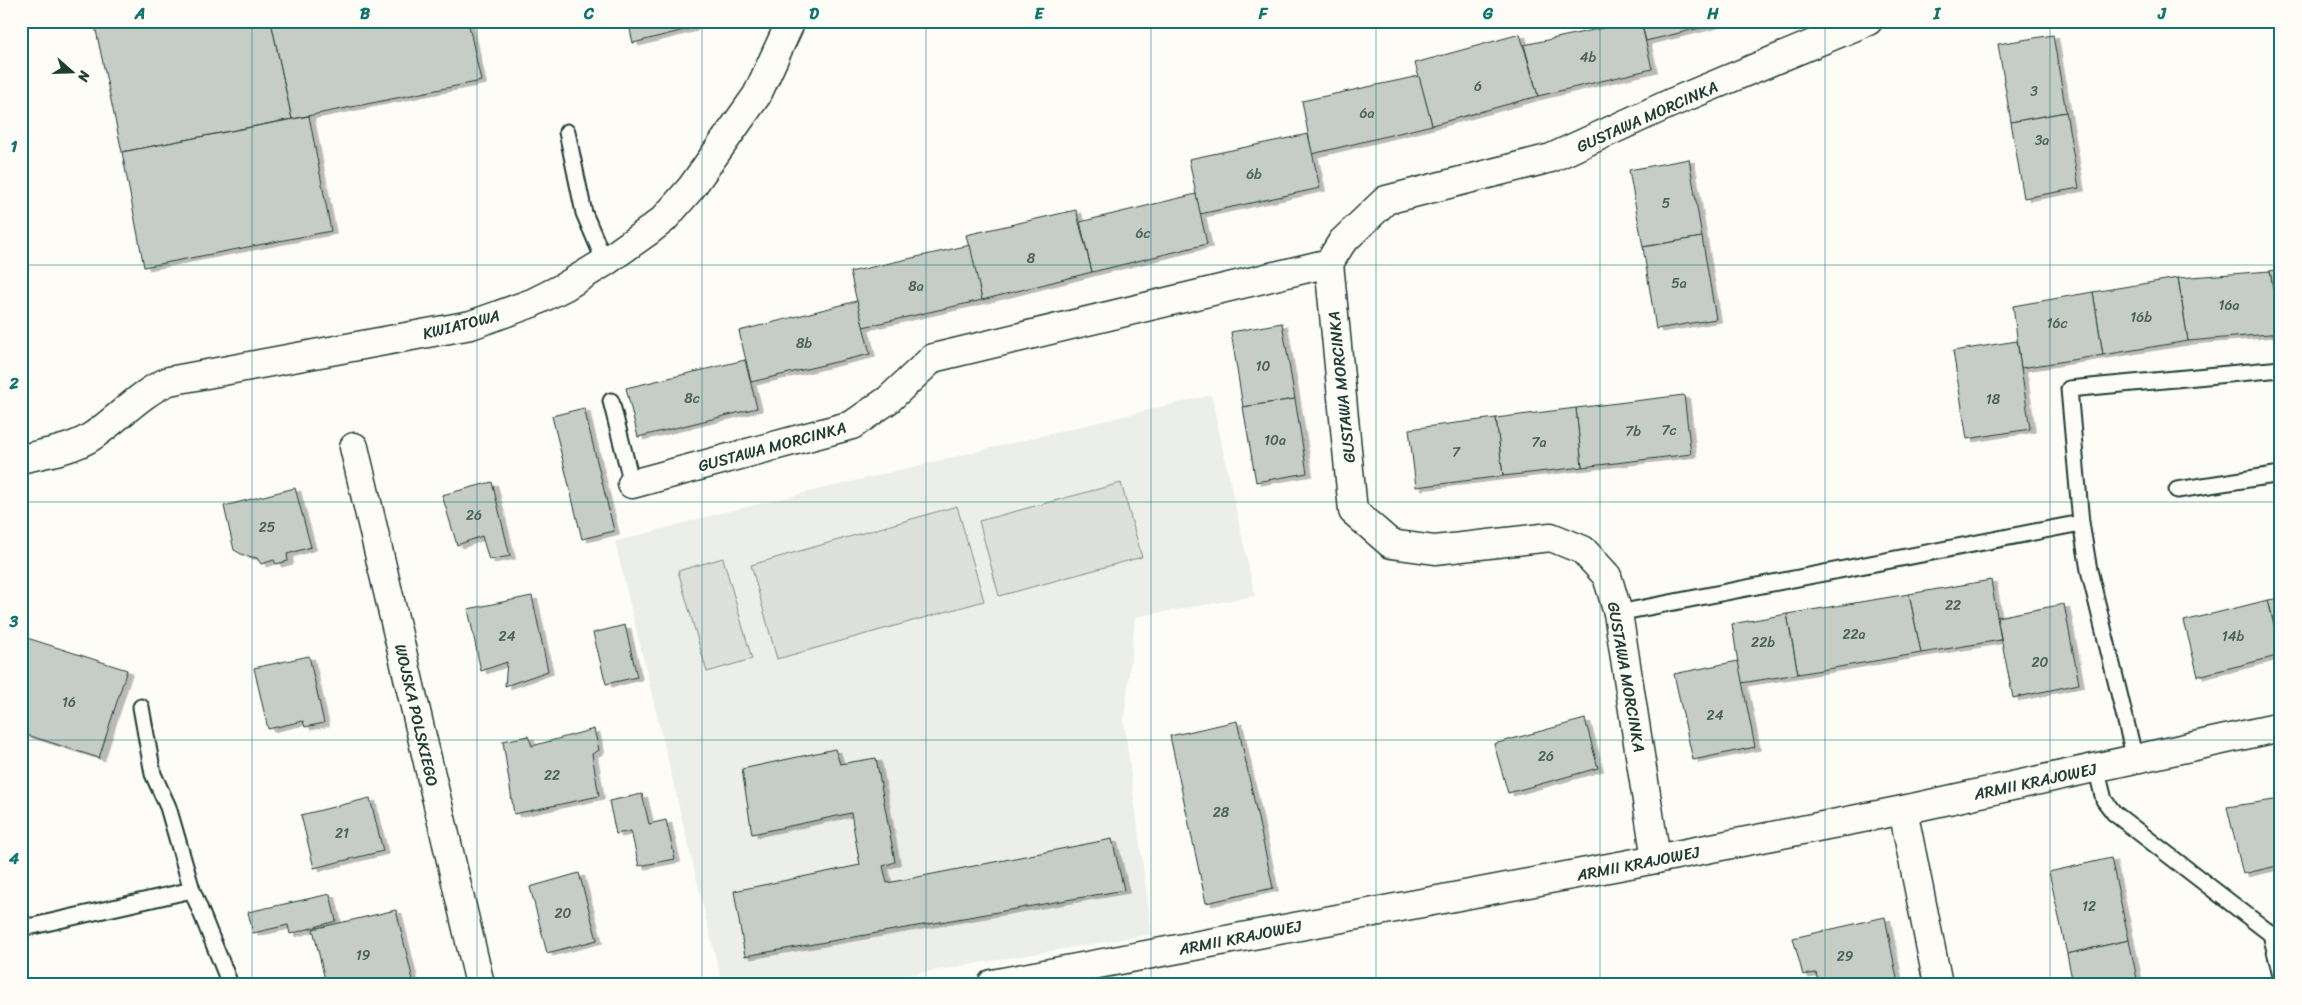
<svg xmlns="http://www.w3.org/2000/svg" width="2302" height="1005" font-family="Sriracha,sans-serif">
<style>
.built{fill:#eceee9}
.green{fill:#dde0db;stroke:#7e8e88}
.building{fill:#c6cdc7;stroke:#1f3d34;filter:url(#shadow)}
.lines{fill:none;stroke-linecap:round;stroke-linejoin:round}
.service-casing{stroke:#1f3d34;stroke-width:19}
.minor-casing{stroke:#1f3d34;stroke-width:31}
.service{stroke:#fdfcf7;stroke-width:15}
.minor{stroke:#fdfcf7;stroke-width:28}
.grid{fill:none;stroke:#0f766e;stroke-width:1;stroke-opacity:0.55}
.labels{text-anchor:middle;stroke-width:4.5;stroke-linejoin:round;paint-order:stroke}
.number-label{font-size:14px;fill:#496159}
.street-label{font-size:16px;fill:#1f3d34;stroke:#fdfcf7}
.neatline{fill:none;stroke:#0f766e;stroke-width:2}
.grid-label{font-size:16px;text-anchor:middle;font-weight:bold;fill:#0f766e}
</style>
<defs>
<filter id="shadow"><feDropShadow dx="5.5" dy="3" stdDeviation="0" flood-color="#0004"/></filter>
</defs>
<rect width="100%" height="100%" fill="#fdfcf7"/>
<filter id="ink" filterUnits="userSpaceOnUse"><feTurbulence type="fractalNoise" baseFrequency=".02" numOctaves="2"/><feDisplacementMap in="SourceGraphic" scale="10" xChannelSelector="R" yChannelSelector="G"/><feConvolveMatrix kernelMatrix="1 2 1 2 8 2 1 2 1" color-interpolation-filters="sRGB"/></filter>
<g filter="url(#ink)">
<path class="built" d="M 1211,395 L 1255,596 L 1135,617 L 1124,722 L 1152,934 L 855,984 L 722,984 L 615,542 L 713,515 Z"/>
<g class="green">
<path d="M 1121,483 L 1142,557 L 999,596 L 979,521 Z"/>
<path d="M 957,506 L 984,601 L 777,659 L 751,565 Z"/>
<path d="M 723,558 L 752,659 L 707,672 L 678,571 Z"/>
</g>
<g class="building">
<path d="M 94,21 L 271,21 L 292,119 L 122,152 Z"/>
<path d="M 271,21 L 468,21 L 481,81 L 292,119 Z"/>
<path d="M 628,21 L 690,21 L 692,28 L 633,43 Z"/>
<path d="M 1635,21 L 1641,21 L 1652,69 L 1538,96 L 1524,45 Z"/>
<path d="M 1641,21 L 1729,21 L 1646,41 Z"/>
<path d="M 1520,34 L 1538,96 L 1432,125 L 1415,63 Z"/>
<path d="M 2053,35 L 2066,112 L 2011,122 L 1998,44 Z"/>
<path d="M 1419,76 L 1432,125 L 1312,154 L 1302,101 Z"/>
<path d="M 2066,112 L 2079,188 L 2024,198 L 2011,122 Z"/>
<path d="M 309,116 L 331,231 L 144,267 L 122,152 Z"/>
<path d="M 1308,134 L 1320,188 L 1200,214 L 1189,159 Z"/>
<path d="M 1689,159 L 1702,237 L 1643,247 L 1629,170 Z"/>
<path d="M 1196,194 L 1207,244 L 1092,272 L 1080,222 Z"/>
<path d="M 1076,210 L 1092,272 L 982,300 L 966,235 Z"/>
<path d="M 1702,237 L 1716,319 L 1656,329 L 1643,247 Z"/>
<path d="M 970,245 L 982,300 L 863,327 L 850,272 Z"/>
<path d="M 2281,269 L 2281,333 L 2270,271 Z"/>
<path d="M 2270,271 L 2281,333 L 2188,341 L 2178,278 Z"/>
<path d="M 2178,278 L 2188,341 L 2103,355 L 2093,292 Z"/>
<path d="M 2093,292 L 2103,355 L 2021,368 L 2013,306 Z"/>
<path d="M 857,301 L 870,354 L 751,382 L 739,331 Z"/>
<path d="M 1282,323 L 1295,399 L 1243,407 L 1231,332 Z"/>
<path d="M 2017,341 L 2030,429 L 1967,439 L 1953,351 Z"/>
<path d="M 745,360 L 757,408 L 638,437 L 626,388 Z"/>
<path d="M 1684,395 L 1691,454 L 1582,467 L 1576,408 Z"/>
<path d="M 1295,399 L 1307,473 L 1256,482 L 1243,407 Z"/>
<path d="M 584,408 L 614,531 L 582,539 L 552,416 Z"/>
<path d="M 1576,408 L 1582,467 L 1503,476 L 1496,418 Z"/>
<path d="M 1496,418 L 1503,476 L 1416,487 L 1409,429 Z"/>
<path d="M 492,482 L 510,556 L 489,560 L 482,536 L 457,545 L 442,495 Z"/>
<path d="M 295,488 L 311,547 L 287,554 L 288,561 L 276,564 L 274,560 L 261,564 L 257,558 L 243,555 L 234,550 L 224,506 Z"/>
<path d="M 1991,580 L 2001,640 L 1921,653 L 1909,594 Z"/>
<path d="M 1909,594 L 1921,653 L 1798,674 L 1787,614 Z"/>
<path d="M 532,596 L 548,671 L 505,686 L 507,662 L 481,671 L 468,609 Z"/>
<path d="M 2281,598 L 2281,651 L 2268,600 Z"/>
<path d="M 2268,600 L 2281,655 L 2198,676 L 2184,621 Z"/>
<path d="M 2064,604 L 2079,684 L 2013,698 L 1997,617 Z"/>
<path d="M 1787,614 L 1798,674 L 1741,683 L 1732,624 Z"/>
<path d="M 625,625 L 637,677 L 606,684 L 593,633 Z"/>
<path d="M 21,636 L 127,670 L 99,758 L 21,733 Z"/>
<path d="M 309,656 L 324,723 L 305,727 L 303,721 L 268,729 L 254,668 Z"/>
<path d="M 1738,661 L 1755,747 L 1693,760 L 1674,674 Z"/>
<path d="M 1585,719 L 1598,768 L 1508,793 L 1494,744 Z"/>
<path d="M 1237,721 L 1273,888 L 1206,903 L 1170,736 Z"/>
<path d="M 594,729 L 599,750 L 592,754 L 599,796 L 514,814 L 503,741 L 528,736 L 532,746 Z"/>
<path d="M 835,749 L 840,764 L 876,758 L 895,862 L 883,866 L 887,883 L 1112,839 L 1124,890 L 745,956 L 734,891 L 860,865 L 851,813 L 752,834 L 742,769 Z"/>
<path d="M 642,794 L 649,824 L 666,820 L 675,859 L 639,866 L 631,831 L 616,834 L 609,801 Z"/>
<path d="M 370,798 L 383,851 L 314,868 L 301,815 Z"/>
<path d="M 2281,799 L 2281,865 L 2243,874 L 2227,807 Z"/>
<path d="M 2111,858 L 2129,940 L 2067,954 L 2049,872 Z"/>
<path d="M 579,873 L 597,940 L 547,953 L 530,887 Z"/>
<path d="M 330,894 L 336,921 L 290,934 L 288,925 L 253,933 L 248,912 Z"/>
<path d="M 396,910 L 413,980 L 397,984 L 326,984 L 313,929 Z"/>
<path d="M 1885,917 L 1898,984 L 1819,984 L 1816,973 L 1803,975 L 1793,938 Z"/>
<path d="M 2129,940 L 2138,984 L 2073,984 L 2067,954 Z"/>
</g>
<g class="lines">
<g class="service-casing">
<g id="service">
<path d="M 567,132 L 584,213 L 605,262"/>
<path d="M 611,401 L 632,484"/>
<path d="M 2177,490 L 2281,474"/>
<path d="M 1618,613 L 2081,523"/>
<path d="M 141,707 L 153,774 L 168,807 L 192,890 L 230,984"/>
<path d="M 2135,759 L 2089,570 L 2081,523 L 2069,389 L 2281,369"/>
<path d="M 2096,767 L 2104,800 L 2114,813 L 2271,934 L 2281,976"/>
<path d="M 21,926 L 33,926 L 192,890"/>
</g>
</g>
<g class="minor-casing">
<g id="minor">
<path d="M 354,447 L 480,984"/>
<path d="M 21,459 C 44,453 71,450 91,437 C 117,420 140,393 169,381 L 471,325 L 532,303 L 564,287 L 605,262 L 650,230 L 664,219 L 691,188 L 757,95 L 791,21"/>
<path d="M 632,484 L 852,425 L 888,400 L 933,358 L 1329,263"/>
<path d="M 1903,810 L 1938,984"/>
<path d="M 1656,859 L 1618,613 L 1607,576 L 1583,550 L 1551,537 L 1435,550 L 1391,544 L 1353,511 L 1329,263 L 1342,242 L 1386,200 L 1551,158 L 1671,103 L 1868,21"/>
<path d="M 992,984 L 1656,859 L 1903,810 L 2281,727"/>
</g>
</g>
<use href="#service" class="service"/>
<use href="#minor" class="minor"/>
</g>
</g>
<path class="grid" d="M 252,21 L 252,984M 477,21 L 477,984M 702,21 L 702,984M 926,21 L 926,984M 1151,21 L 1151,984M 1376,21 L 1376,984M 1600,21 L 1600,984M 1825,21 L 1825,984M 2050,21 L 2050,984M 21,265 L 2281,265M 21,502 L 2281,502M 21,740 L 2281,740"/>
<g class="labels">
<g class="number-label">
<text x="1588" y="62">4b</text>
<text x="1478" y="91">6</text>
<text x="2034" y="96">3</text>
<text x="1367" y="118">6a</text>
<text x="2042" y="145">3a</text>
<text x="1254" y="179">6b</text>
<text x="1666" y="208">5</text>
<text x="1143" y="238">6c</text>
<text x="1031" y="263">8</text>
<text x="1679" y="288">5a</text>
<text x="916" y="291">8a</text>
<text x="2229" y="310">16a</text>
<text x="2141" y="322">16b</text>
<text x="2057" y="328">16c</text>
<text x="804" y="348">8b</text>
<text x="1263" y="371">10</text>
<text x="692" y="403">8c</text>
<text x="1993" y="404">18</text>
<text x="1669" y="435">7c</text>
<text x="1633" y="436">7b</text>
<text x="1275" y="445">10a</text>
<text x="1539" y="447">7a</text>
<text x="1456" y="457">7</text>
<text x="474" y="520">26</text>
<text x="267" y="532">25</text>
<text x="1953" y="610">22</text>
<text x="1854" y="639">22a</text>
<text x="507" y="641">24</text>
<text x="2233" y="641">14b</text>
<text x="1763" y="647">22b</text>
<text x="2040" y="667">20</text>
<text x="69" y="707">16</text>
<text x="1715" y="720">24</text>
<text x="1546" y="761">26</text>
<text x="552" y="780">22</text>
<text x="1221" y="817">28</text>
<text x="342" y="838">21</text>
<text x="2089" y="911">12</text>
<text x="563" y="918">20</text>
<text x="363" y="960">19</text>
<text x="1845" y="961">29</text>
</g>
<g class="street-label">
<text transform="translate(1647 116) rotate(-24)" y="6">GUSTAWA MORCINKA</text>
<text transform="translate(461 324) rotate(-14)" y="6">KWIATOWA</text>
<text transform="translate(1341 387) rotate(-96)" y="6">GUSTAWA MORCINKA</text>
<text transform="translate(772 446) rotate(-15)" y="6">GUSTAWA MORCINKA</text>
<text transform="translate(1627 677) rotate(80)" y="6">GUSTAWA MORCINKA</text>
<text transform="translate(417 715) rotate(77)" y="6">WOJSKA POLSKIEGO</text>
<text transform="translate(2035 781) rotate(-12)" y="6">ARMII KRAJOWEJ</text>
<text transform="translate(1638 863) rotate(-11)" y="6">ARMII KRAJOWEJ</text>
<text transform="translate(1240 937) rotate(-11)" y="6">ARMII KRAJOWEJ</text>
</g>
</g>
<rect width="2302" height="1005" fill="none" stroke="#fdfcf7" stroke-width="55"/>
<g transform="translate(72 72) rotate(110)" stroke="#fdfcf7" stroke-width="4" paint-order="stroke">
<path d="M0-4L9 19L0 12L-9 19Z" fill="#1f3d34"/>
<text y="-8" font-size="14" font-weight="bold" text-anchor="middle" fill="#1f3d34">N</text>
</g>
<rect x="28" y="28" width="2246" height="950" class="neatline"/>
<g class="grid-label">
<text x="140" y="19">A</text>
<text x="365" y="19">B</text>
<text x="589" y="19">C</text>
<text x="814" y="19">D</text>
<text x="1039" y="19">E</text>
<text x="1263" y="19">F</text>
<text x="1488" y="19">G</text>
<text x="1713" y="19">H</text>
<text x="1937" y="19">I</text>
<text x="2162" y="19">J</text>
<text x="14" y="152">1</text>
<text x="14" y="389">2</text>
<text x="14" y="627">3</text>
<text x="14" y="864">4</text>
</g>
</svg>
